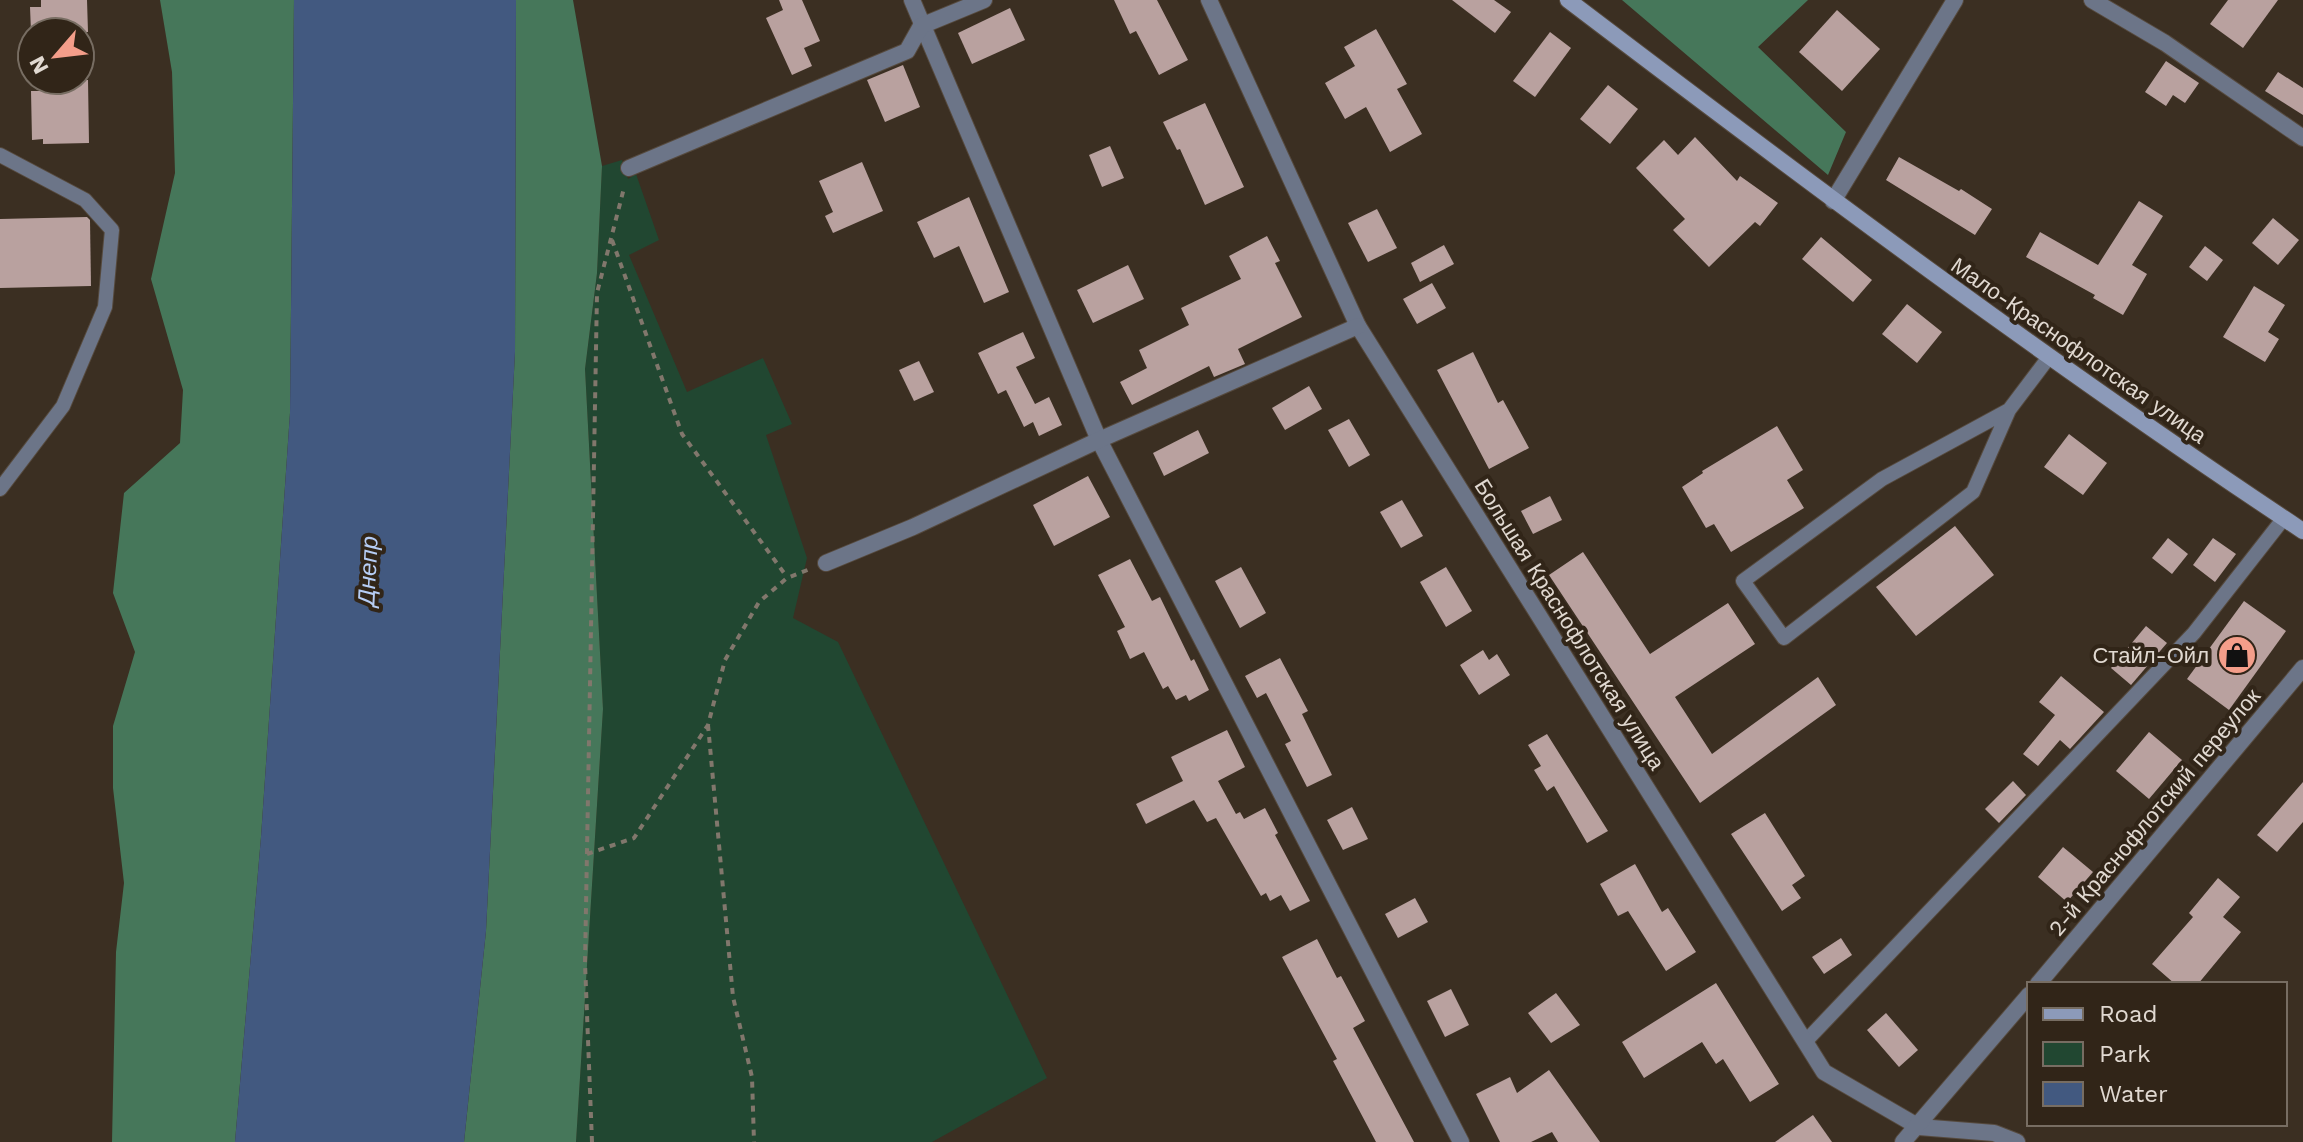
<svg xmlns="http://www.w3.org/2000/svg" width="2303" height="1142" font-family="'Work Sans',sans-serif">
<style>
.green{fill:#214731}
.forest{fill:#46775a}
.water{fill:#425980}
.building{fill:#b9a19f}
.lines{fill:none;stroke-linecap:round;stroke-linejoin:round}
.lane-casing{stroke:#564a3e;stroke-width:16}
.street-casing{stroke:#564a3e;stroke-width:18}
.secondary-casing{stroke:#564a3e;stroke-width:18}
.path{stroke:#81776c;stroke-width:4;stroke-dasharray:6 6;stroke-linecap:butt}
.lane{stroke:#6c7588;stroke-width:14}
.street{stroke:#6c7588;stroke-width:16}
.secondary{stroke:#8c9ab9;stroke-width:16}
.labels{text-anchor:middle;stroke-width:8;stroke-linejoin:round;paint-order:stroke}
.street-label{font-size:22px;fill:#e1d9d1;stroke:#312518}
.poi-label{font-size:22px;fill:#e1d9d1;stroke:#312518;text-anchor:end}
.water-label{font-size:24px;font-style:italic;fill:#b6cdf5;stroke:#312518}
</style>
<rect width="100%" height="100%" fill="#3b2f22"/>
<path class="green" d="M 622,160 L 628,179 L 636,174 L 659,240 L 629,255 L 687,392 L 763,358 L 792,424 L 766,435 L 807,558 L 793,618 L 838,642 L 1047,1078 L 932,1142 L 576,1142 L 603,709 L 585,369 L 597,273 L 602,166 Z"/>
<g class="forest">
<path d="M 160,0 L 294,0 L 290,413 L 261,837 L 235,1142 L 112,1142 L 116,952 L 124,883 L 113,788 L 113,726 L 135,652 L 113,593 L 124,493 L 180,443 L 183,390 L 151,279 L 175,173 L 172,72 Z"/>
<path d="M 516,0 L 573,0 L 602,166 L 597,273 L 585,369 L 603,709 L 576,1142 L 464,1142 L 486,931 L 515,352 Z"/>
<path d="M 1622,0 L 1808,0 L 1758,47 L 1846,132 L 1828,175 Z"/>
</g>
<path class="water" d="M 294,0 L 516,0 L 515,352 L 486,931 L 464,1142 L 235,1142 L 261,837 L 290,413 Z"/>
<g class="building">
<path d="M 41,0 L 87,0 L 88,32 L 31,32 L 30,7 L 41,7 Z"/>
<path d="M 779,0 L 802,0 L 820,41 L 804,48 L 812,66 L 792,75 L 766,18 L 783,10 Z"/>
<path d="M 1114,0 L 1157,0 L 1188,60 L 1159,75 L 1136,31 L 1130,34 Z"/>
<path d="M 1452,0 L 1494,0 L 1511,12 L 1495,33 Z"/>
<path d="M 2228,0 L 2278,0 L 2243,48 L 2210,24 Z"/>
<path d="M 1010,8 L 1025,40 L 972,64 L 958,33 Z"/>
<path d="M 1837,10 L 1880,49 L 1842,91 L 1799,52 Z"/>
<path d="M 1376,29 L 1407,84 L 1397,89 L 1422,134 L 1390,152 L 1366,107 L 1345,119 L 1325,83 L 1355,66 L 1344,47 Z"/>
<path d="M 1550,32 L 1571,48 L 1535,97 L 1513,81 Z"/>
<path d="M 2166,61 L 2199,83 L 2185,103 L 2173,95 L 2166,106 L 2145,92 Z"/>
<path d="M 903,65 L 920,107 L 885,122 L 867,80 Z"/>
<path d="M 2278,72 L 2303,88 L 2303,115 L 2265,91 Z"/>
<path d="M 42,80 L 88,80 L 89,143 L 43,144 L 43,139 L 32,140 L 31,91 L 42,91 Z"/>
<path d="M 1608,85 L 1638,109 L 1610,144 L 1580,119 Z"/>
<path d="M 1205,103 L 1244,187 L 1205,205 L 1180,149 L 1177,150 L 1163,122 Z"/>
<path d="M 1695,137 L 1737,181 L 1740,176 L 1778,203 L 1760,226 L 1755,222 L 1709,267 L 1673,230 L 1685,219 L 1636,168 L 1664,140 L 1678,155 Z"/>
<path d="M 1110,146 L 1124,178 L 1102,187 L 1089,155 Z"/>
<path d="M 1899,157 L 1959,191 L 1961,189 L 1992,209 L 1975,235 L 1886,180 Z"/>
<path d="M 862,162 L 883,211 L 833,233 L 825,216 L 833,212 L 819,181 Z"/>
<path d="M 969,197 L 1009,292 L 984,303 L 959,246 L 934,258 L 917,222 Z"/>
<path d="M 2139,201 L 2163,216 L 2132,265 L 2147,274 L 2123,315 L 2093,298 L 2095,295 L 2026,257 L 2040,232 L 2098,265 Z"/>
<path d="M 1377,209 L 1397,248 L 1368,262 L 1348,223 Z"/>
<path d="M 87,217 L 90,220 L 91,286 L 0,288 L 0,219 Z"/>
<path d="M 2273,218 L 2299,240 L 2278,265 L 2252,243 Z"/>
<path d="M 1267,236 L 1280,261 L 1275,263 L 1302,317 L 1238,349 L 1245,364 L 1214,377 L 1209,366 L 1132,405 L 1120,382 L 1147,368 L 1139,350 L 1189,325 L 1181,308 L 1241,279 L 1229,256 Z"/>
<path d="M 1821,237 L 1872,280 L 1853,302 L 1802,259 Z"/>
<path d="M 1444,245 L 1454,264 L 1420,282 L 1411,263 Z"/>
<path d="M 2205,246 L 2223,260 L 2207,281 L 2189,267 Z"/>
<path d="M 1128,265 L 1144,299 L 1093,323 L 1077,290 Z"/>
<path d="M 1432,283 L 1446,308 L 1417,324 L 1403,299 Z"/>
<path d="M 2254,286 L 2285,305 L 2268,332 L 2279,339 L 2265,362 L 2223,337 Z"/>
<path d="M 1907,304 L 1942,332 L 1917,363 L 1882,334 Z"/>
<path d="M 1023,332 L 1035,358 L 1016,367 L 1035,404 L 1049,397 L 1062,425 L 1039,436 L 1033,422 L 1024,427 L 1006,390 L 998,394 L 978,353 Z"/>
<path d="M 1473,352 L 1498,403 L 1503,400 L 1529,448 L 1489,469 L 1437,370 Z"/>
<path d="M 919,361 L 934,392 L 914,401 L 899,370 Z"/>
<path d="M 1309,386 L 1322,409 L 1285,430 L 1272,408 Z"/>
<path d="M 1349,419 L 1370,455 L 1349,467 L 1328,430 Z"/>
<path d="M 1777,426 L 1803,470 L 1787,480 L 1804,508 L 1731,552 L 1714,524 L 1706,528 L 1682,487 L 1703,473 L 1702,471 Z"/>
<path d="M 1198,430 L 1209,453 L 1164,476 L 1153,453 Z"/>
<path d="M 2069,434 L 2107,463 L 2083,495 L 2044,467 Z"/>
<path d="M 1088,476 L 1110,517 L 1054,546 L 1033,505 Z"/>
<path d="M 1550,496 L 1562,520 L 1533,534 L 1521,511 Z"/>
<path d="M 1402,500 L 1423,536 L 1401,548 L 1380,512 Z"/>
<path d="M 1955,526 L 1994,575 L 1916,636 L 1876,587 Z"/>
<path d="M 2168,538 L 2188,554 L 2172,574 L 2152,558 Z"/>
<path d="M 2213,538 L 2236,554 L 2215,582 L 2193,565 Z"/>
<path d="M 1583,552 L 1650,654 L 1728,603 L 1755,644 L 1675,697 L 1712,754 L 1818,677 L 1836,705 L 1700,803 L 1549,575 Z"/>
<path d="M 1130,559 L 1152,601 L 1160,597 L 1191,661 L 1194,659 L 1209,690 L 1189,701 L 1186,695 L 1176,700 L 1168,686 L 1163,689 L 1144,652 L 1130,659 L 1117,631 L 1125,627 L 1098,575 Z"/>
<path d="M 1241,567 L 1266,613 L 1240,628 L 1215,581 Z"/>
<path d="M 1446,567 L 1472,611 L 1446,627 L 1420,582 Z"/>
<path d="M 2244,601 L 2286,631 L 2229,710 L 2187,679 Z"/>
<path d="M 2146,626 L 2167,643 L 2131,685 L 2111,668 Z"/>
<path d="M 1483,650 L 1489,660 L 1497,654 L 1510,675 L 1479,695 L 1460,665 Z"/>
<path d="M 1280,658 L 1308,711 L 1302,714 L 1332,775 L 1307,787 L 1285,744 L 1291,741 L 1266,693 L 1257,698 L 1245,676 Z"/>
<path d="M 2061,676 L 2104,712 L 2070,749 L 2060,740 L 2038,766 L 2023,754 L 2055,715 L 2039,702 Z"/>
<path d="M 1227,730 L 1245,767 L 1218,781 L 1236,814 L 1240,812 L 1244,819 L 1265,808 L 1278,833 L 1275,835 L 1310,901 L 1290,911 L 1281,895 L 1270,901 L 1266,893 L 1261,896 L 1216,818 L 1207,822 L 1194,800 L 1146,824 L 1136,804 L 1183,781 L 1171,757 Z"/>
<path d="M 2149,732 L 2182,760 L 2149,799 L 2116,771 Z"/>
<path d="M 1547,734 L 1608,831 L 1587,843 L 1554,786 L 1547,791 L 1534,770 L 1541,766 L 1528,745 Z"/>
<path d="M 2013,781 L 2026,795 L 1999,823 L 1985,809 Z"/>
<path d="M 2303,782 L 2303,822 L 2277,852 L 2257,835 Z"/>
<path d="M 1352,807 L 1368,839 L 1343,850 L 1327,820 Z"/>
<path d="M 1765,813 L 1805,876 L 1792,885 L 1801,898 L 1782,911 L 1731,834 Z"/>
<path d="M 2063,847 L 2093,872 L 2067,902 L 2038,877 Z"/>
<path d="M 1635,864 L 1662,912 L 1668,908 L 1696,952 L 1666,971 L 1628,911 L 1618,916 L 1600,884 Z"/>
<path d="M 2218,878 L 2240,897 L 2223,917 L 2241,932 L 2198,984 L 2175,984 L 2152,964 L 2193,917 L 2189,913 Z"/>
<path d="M 1415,898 L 1428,922 L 1398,938 L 1385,914 Z"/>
<path d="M 1841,938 L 1852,955 L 1824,974 L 1812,957 Z"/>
<path d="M 1317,939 L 1337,978 L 1341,976 L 1365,1021 L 1353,1028 L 1414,1142 L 1376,1142 L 1333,1061 L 1337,1059 L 1282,957 Z"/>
<path d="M 1716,983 L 1779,1084 L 1750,1102 L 1723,1059 L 1716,1064 L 1702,1042 L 1644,1078 L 1622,1042 Z"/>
<path d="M 1451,989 L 1469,1025 L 1445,1037 L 1427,1001 Z"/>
<path d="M 1556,993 L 1580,1025 L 1551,1043 L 1528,1013 Z"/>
<path d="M 1886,1013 L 1918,1050 L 1899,1067 L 1867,1030 Z"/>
<path d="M 1549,1070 L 1600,1142 L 1558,1142 L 1552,1132 L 1531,1142 L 1500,1142 L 1476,1094 L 1510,1077 L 1517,1093 Z"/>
<path d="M 1813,1115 L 1832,1142 L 1775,1142 Z"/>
</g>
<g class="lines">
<g class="lane-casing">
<g id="lane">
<path d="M 0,155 L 85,200 L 112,230 L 105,307 L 63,406 L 0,489"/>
<path d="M 2009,410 L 1973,492 L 1784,638 L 1743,581 L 1882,479 L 2009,410 L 2049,357"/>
<path d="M 1805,1042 L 2194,633 L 2284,518"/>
</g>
</g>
<g class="street-casing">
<g id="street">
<path d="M 912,0 L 1099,440 L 1461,1142"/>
<path d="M 1209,0 L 1358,326 L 1824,1072 L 1919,1127 L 1994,1133 L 2017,1142"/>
<path d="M 2092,0 L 2165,43 L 2303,138"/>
<path d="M 629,168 L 907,51 L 921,26 L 984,0"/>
<path d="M 1833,201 L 1955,0"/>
<path d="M 826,563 L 913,527 L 1099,440 L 1358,326"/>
<path d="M 2038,984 L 2303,668"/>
<path d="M 1903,1142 L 2029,995"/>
</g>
</g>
<g class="secondary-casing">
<path id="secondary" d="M 1568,0 C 1809,183 2051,364 2303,531"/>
</g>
<g class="path">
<path d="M 612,240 L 682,434 L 787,577"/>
<path d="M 708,725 L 733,997 L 752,1077 L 754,1142"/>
<path d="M 587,854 L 634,838 L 708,725 L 725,660 L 759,602 L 787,578 L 810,569"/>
<path d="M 592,1142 L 585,963 L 597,293 L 624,188"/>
</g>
<use href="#lane" class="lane"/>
<use href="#street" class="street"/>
<use href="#secondary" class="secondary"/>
</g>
<defs>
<g id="shop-disc" transform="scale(2)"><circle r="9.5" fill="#f49e8a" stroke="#312518"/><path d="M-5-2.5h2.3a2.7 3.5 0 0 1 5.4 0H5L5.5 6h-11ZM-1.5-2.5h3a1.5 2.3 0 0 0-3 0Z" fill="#111"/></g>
</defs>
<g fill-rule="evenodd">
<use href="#shop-disc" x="2237" y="655"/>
</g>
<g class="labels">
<g class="street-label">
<text transform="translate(2079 350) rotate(35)" y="8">Мало-Краснофлотская улица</text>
<text transform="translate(1570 624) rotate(58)" y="8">Большая Краснофлотская улица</text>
<text transform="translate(2154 812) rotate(-50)" y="8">2-й Краснофлотский переулок</text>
</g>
<g class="poi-label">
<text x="2209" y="663">Стайл-Ойл</text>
</g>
<g class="water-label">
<text transform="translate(368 571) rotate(-87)" y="8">Днепр</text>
</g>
</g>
<rect x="2027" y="982" width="260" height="144" fill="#312518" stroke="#776d62" stroke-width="2"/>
<rect x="2043" y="1008" width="40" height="12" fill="#8c9ab9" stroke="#776d62" stroke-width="2"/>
<text x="2099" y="1022" font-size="24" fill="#e1d9d1">Road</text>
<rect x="2043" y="1042" width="40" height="24" fill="#214731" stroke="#776d62" stroke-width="2"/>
<text x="2099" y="1062" font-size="24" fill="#e1d9d1">Park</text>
<rect x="2043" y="1082" width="40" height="24" fill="#425980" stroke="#776d62" stroke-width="2"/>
<text x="2099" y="1102" font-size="24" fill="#e1d9d1">Water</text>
<g transform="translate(56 56) rotate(242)"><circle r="38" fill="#312518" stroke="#776d62" stroke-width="2"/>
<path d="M0-6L14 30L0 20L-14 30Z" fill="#f49e8a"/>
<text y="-12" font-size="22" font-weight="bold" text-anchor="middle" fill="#e1d9d1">N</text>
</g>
</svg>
